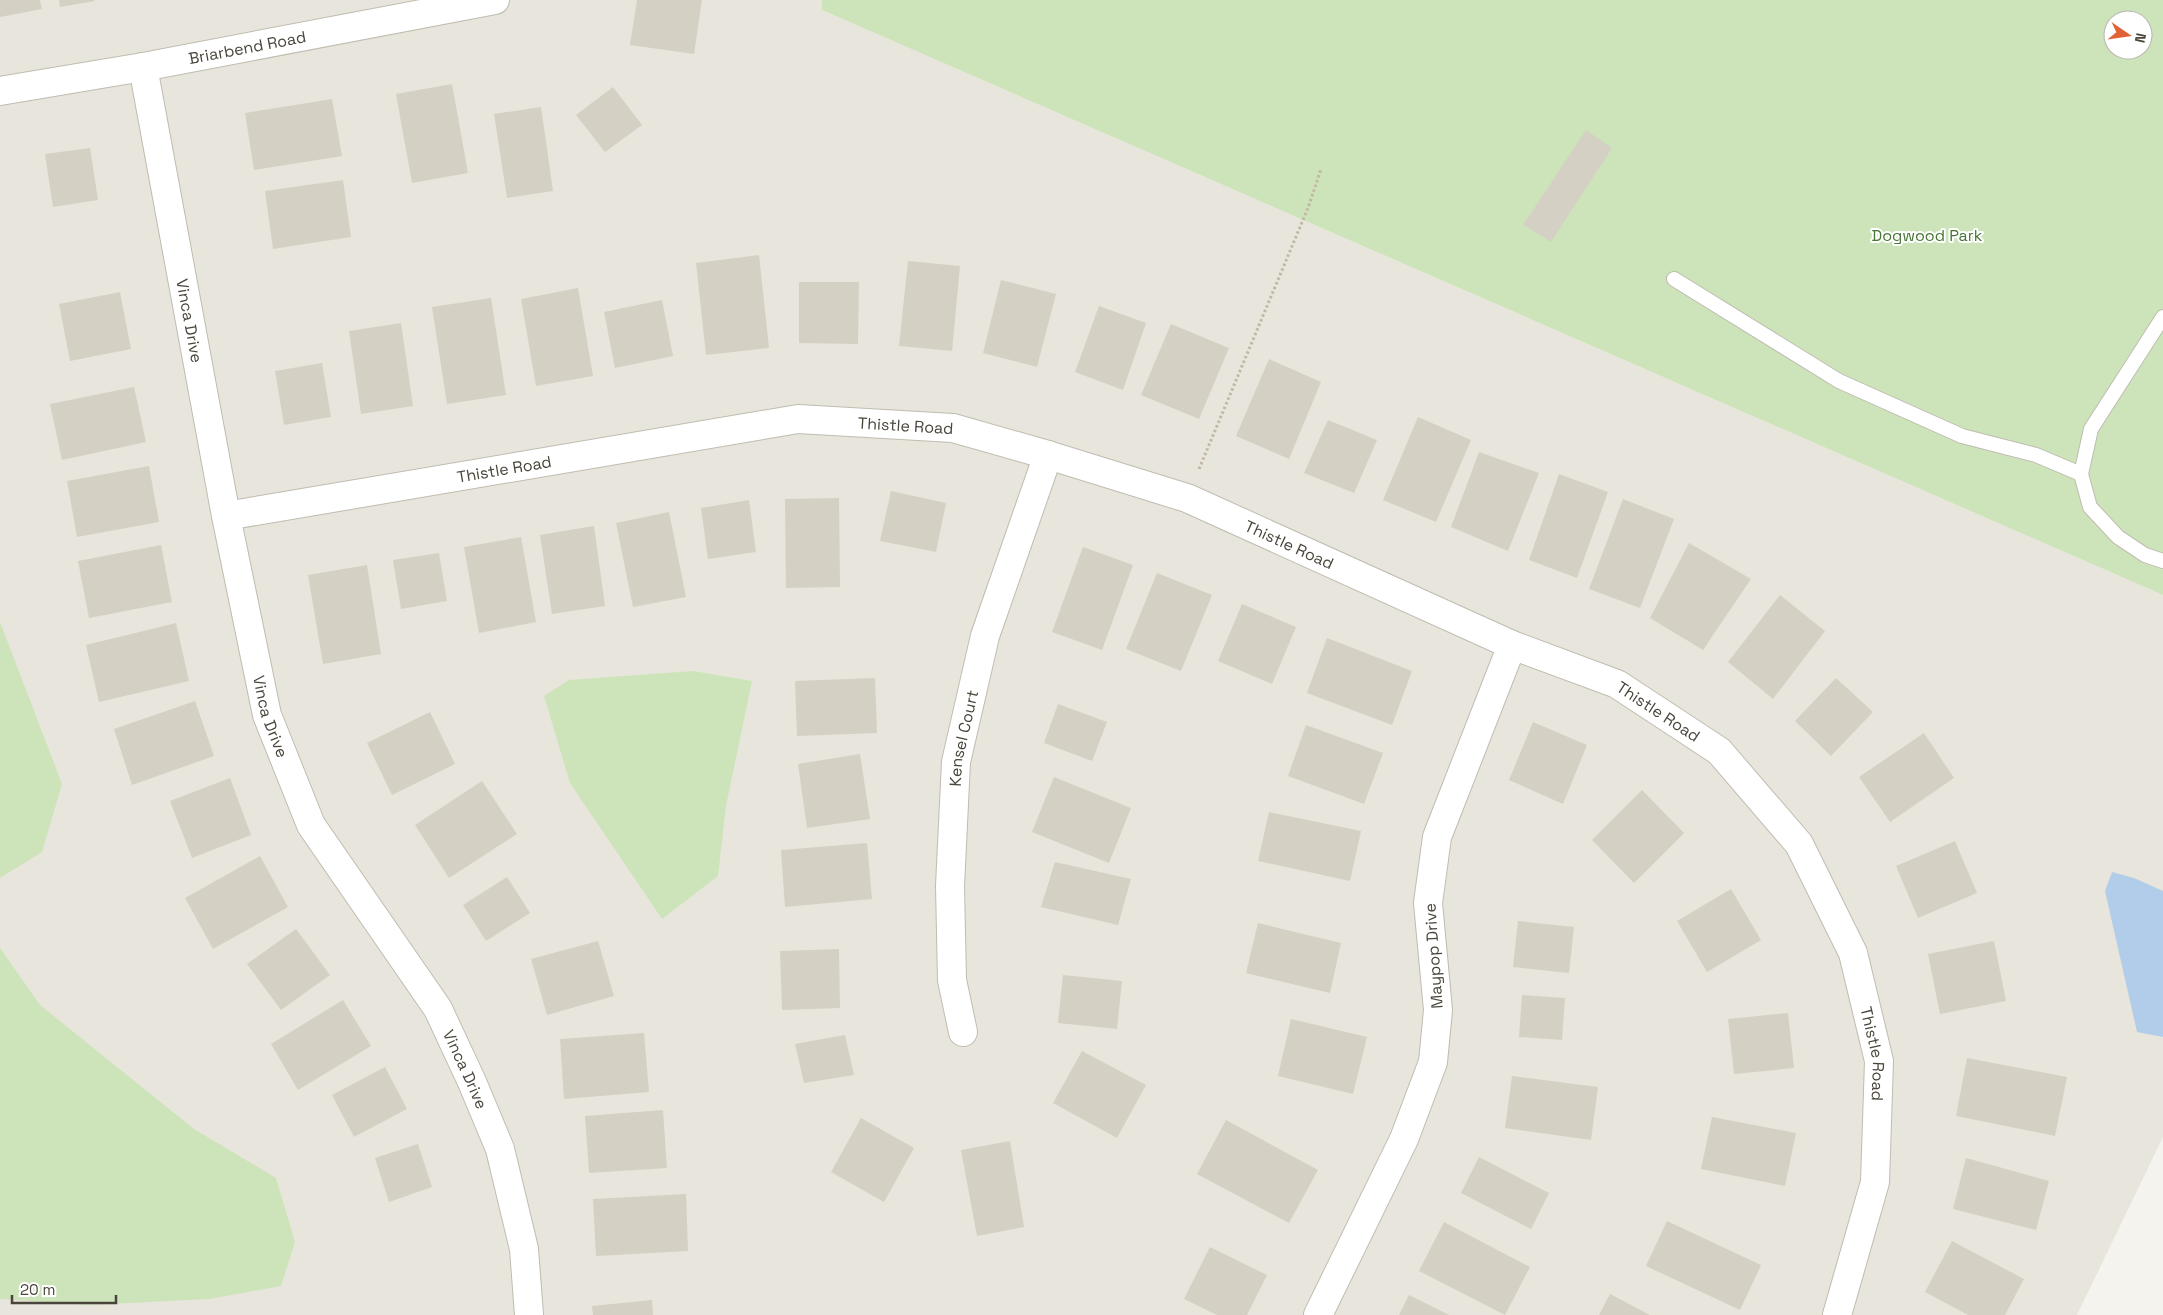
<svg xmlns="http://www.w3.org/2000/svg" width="2163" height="1315" font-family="'Space Grotesk',sans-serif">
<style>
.residential{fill:#e8e5dc}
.green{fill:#cde4bb;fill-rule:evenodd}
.water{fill:#b2cde9}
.building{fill:#d5d0c4}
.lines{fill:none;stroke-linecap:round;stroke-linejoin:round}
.lane-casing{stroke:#bfbcb0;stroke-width:16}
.street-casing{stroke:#bfbcb0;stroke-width:30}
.path{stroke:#c0b8a3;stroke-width:3;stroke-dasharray:2.5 2.5;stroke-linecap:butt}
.lane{stroke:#fff;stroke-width:14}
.street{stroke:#fff;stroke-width:28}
.labels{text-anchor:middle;stroke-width:4;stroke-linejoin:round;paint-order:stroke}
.street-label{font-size:16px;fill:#49453b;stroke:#fff}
.park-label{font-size:16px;fill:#467534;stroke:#fff}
</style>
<rect width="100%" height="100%" fill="#f5f3ed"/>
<path class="residential" d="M 0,0 L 822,0 L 822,10 L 2163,595 L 2163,1137 L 2077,1315 L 0,1315 Z"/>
<g class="green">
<path d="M 822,0 L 2163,0 L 2163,595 L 822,10 ZM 2113,20 L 2143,20 L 2143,50 L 2113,50 Z"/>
<path d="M 0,622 L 62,784 L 42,852 L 0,878 Z"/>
<path d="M 693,671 L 752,681 L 726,806 L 718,876 L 662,919 L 570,783 L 544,696 L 569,680 Z"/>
<path d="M 0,948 L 40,1005 L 194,1129 L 276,1178 L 295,1242 L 281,1286 L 209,1299 L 90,1305 L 0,1299 Z"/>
</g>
<path class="water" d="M 2112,872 L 2134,878 L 2163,891 L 2163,1037 L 2137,1032 L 2105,891 Z"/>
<g class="building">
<path d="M 0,0 L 40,0 L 42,9 L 0,17 Z"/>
<path d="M 59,0 L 94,0 L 95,1 L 60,7 Z"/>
<path d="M 637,0 L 702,0 L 694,54 L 630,45 Z"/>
<path d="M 452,84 L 468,173 L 412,183 L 396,94 Z"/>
<path d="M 613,87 L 642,125 L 605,152 L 576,115 Z"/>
<path d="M 332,99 L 342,156 L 254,170 L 245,113 Z"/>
<path d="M 541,107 L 553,191 L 507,198 L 494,114 Z"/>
<path d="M 1586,130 L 1612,148 L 1551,242 L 1523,225 Z"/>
<path d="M 90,148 L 98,200 L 53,207 L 45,154 Z"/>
<path d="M 343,180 L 351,237 L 273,249 L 265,191 Z"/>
<path d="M 759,255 L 769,348 L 706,355 L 696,263 Z"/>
<path d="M 908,261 L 960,266 L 952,351 L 899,346 Z"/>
<path d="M 1001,280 L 1056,294 L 1037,367 L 983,353 Z"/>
<path d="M 799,282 L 859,282 L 858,344 L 799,343 Z"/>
<path d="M 578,288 L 593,376 L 536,386 L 521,299 Z"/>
<path d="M 120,292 L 131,349 L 70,361 L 59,304 Z"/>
<path d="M 491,298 L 506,395 L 447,404 L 432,307 Z"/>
<path d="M 662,300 L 673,356 L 615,368 L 604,312 Z"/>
<path d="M 1099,306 L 1146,323 L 1123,390 L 1075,372 Z"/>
<path d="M 401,323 L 413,406 L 361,414 L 349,331 Z"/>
<path d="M 1171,324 L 1229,348 L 1199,419 L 1141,395 Z"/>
<path d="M 1269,359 L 1321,382 L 1289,459 L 1236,436 Z"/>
<path d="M 322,363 L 331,417 L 284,425 L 275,371 Z"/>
<path d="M 134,387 L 146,442 L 62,460 L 50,404 Z"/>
<path d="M 1418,417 L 1471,440 L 1436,522 L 1383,500 Z"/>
<path d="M 1328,420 L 1377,440 L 1354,493 L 1304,473 Z"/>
<path d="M 1479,452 L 1539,473 L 1508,551 L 1451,527 Z"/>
<path d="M 149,466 L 159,522 L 77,537 L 67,481 Z"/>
<path d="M 1559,474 L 1608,492 L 1577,578 L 1529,560 Z"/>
<path d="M 891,491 L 946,503 L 936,552 L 880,541 Z"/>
<path d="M 839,498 L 840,587 L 786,588 L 785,499 Z"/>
<path d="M 1623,499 L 1674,519 L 1640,608 L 1589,589 Z"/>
<path d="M 749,500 L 756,552 L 708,559 L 701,508 Z"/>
<path d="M 669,512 L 686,597 L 633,607 L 616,523 Z"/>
<path d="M 594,526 L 605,606 L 552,614 L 540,535 Z"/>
<path d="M 521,537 L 536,622 L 479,633 L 464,547 Z"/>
<path d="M 1689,543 L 1751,579 L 1703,650 L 1650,618 Z"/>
<path d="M 161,545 L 172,602 L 89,618 L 78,561 Z"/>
<path d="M 1083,547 L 1133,565 L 1102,650 L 1052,632 Z"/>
<path d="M 439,553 L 447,601 L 401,609 L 393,560 Z"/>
<path d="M 367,565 L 381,654 L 323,664 L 308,575 Z"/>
<path d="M 1157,573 L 1212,595 L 1181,671 L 1126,649 Z"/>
<path d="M 1780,595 L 1825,631 L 1773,699 L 1728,662 Z"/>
<path d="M 1242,604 L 1296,627 L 1272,684 L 1218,661 Z"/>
<path d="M 176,623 L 189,681 L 99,702 L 86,645 Z"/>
<path d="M 1327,638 L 1412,671 L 1392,725 L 1307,693 Z"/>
<path d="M 875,678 L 877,733 L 797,736 L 795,681 Z"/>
<path d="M 1836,678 L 1873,712 L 1831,756 L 1795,721 Z"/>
<path d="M 195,701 L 214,756 L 132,785 L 114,729 Z"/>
<path d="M 1058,704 L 1107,722 L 1092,761 L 1044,743 Z"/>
<path d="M 430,712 L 455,764 L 392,795 L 367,743 Z"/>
<path d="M 1533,722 L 1587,745 L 1563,804 L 1509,780 Z"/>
<path d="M 1306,725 L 1383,753 L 1364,804 L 1288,776 Z"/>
<path d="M 1924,733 L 1954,778 L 1890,822 L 1859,777 Z"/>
<path d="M 860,754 L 870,819 L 807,828 L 798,764 Z"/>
<path d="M 1054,777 L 1131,808 L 1109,863 L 1032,832 Z"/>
<path d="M 230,778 L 251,835 L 192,858 L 170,801 Z"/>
<path d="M 482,781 L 517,834 L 449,878 L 415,825 Z"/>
<path d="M 1642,790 L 1684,833 L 1634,883 L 1592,840 Z"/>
<path d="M 1269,812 L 1361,831 L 1350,881 L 1258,861 Z"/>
<path d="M 1955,841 L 1977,893 L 1918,918 L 1896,866 Z"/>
<path d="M 867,843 L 872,899 L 785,907 L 781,850 Z"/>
<path d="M 260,856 L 288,907 L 213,949 L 185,898 Z"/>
<path d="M 1055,862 L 1131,879 L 1118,925 L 1041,907 Z"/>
<path d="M 507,877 L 530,913 L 486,941 L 463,905 Z"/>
<path d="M 1731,889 L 1761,940 L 1707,972 L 1677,921 Z"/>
<path d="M 1518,921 L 1574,927 L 1569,973 L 1513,967 Z"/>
<path d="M 1258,923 L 1341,943 L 1330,993 L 1246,973 Z"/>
<path d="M 296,929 L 330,975 L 281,1010 L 247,964 Z"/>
<path d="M 598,941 L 614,996 L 547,1015 L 531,959 Z"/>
<path d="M 1994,941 L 2006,1001 L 1940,1014 L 1928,954 Z"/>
<path d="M 839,949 L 840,1008 L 782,1010 L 780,951 Z"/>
<path d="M 1063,975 L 1122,981 L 1117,1029 L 1058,1023 Z"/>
<path d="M 1522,995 L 1565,998 L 1562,1040 L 1519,1037 Z"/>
<path d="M 343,1000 L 371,1046 L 298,1090 L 271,1044 Z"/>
<path d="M 1788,1013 L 1794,1068 L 1734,1074 L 1728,1019 Z"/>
<path d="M 1291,1019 L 1367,1037 L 1353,1094 L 1278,1076 Z"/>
<path d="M 644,1033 L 649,1092 L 564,1099 L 560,1039 Z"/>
<path d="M 845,1035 L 854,1075 L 804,1083 L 795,1044 Z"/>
<path d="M 1082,1051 L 1146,1085 L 1117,1138 L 1053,1103 Z"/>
<path d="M 1967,1058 L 2067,1077 L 2055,1136 L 1956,1116 Z"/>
<path d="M 385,1067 L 407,1109 L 354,1137 L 332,1095 Z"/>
<path d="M 1512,1076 L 1598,1087 L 1591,1140 L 1505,1128 Z"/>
<path d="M 663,1110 L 667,1168 L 589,1173 L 585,1116 Z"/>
<path d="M 1712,1117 L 1796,1133 L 1785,1186 L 1701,1169 Z"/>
<path d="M 861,1118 L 914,1148 L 884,1202 L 831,1172 Z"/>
<path d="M 1226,1120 L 1318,1170 L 1289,1223 L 1197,1174 Z"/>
<path d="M 1010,1141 L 1024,1227 L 977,1236 L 961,1150 Z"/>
<path d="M 418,1144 L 432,1187 L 389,1202 L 375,1158 Z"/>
<path d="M 1479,1157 L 1549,1193 L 1531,1229 L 1461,1193 Z"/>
<path d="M 1966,1158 L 2049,1181 L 2036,1230 L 1953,1209 Z"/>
<path d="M 686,1194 L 688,1251 L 596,1256 L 593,1199 Z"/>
<path d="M 1667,1221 L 1761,1265 L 1740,1310 L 1646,1266 Z"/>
<path d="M 1444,1222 L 1530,1267 L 1505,1315 L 1419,1271 Z"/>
<path d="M 1952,1241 L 2024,1279 L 2005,1315 L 1968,1315 L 1925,1292 Z"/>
<path d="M 1210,1247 L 1267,1275 L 1247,1315 L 1217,1315 L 1184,1299 Z"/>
<path d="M 1610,1294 L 1650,1315 L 1599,1315 Z"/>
<path d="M 1409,1295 L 1449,1315 L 1399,1315 Z"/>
<path d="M 652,1300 L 653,1315 L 593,1315 L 592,1306 Z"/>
</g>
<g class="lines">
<g class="lane-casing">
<g id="lane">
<path d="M 1674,279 L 1839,381 L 1962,436 L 2036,455 L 2081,474"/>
<path d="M 2163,317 L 2091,429 L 2081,474 L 2090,507 L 2118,537 L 2145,555 L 2163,561"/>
</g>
</g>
<g class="street-casing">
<g id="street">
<path id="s1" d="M 143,67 L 226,516 L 267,715 L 311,825 L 438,1009 L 472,1082 L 500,1149 L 524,1249 L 529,1315"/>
<path id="s2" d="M 0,91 L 143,67 L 495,0"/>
<path id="s3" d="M 226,516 L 798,419 L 953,428 L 1048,455 L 1187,498 L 1512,645 L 1617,684 L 1719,751 L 1799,844 L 1853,953 L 1879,1061 L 1875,1182 L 1837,1315"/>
<path id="s4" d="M 963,1032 L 952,980 L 950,886 L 956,762 L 985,636 L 1048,455"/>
<path d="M 1318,1315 L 1404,1139 L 1433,1062 L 1438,1010 L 1428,903 L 1437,837 L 1512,645"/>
</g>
</g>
<path class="path" d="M 1199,469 L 1308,208 L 1321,169"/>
<use href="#lane" class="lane"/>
<use href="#street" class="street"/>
</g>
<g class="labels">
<g class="street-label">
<text dy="6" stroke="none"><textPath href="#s2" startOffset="251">Briarbend Road</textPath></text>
<text dy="6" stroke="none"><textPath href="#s1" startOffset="258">Vinca Drive</textPath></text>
<text dy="6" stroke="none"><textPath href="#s3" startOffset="688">Thistle Road</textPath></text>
<text dy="6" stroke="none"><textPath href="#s3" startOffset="282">Thistle Road</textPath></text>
<text dy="6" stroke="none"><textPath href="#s3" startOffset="1092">Thistle Road</textPath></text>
<text dy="6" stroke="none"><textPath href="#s3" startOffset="1498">Thistle Road</textPath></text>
<text dy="6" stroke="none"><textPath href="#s1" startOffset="662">Vinca Drive</textPath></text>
<text dy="6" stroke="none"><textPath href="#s4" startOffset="296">Kensel Court</textPath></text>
<text transform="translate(1433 956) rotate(-94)" y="6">Maypop Drive</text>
<text dy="6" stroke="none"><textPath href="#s3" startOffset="1918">Thistle Road</textPath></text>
<text dy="6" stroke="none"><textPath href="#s1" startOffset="1068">Vinca Drive</textPath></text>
</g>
<g class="park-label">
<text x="1927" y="241">Dogwood Park</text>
</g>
</g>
<g transform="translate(2128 35) rotate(103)"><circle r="24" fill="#ffffff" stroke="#b6b5b1"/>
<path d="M0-4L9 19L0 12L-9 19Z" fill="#e26237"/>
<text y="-8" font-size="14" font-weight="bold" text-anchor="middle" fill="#49453b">N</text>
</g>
<path d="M12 1295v8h104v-8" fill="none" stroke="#49453b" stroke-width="2.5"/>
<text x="20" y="1295" font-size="15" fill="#49453b" stroke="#ffffff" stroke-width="4" paint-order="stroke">20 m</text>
</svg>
